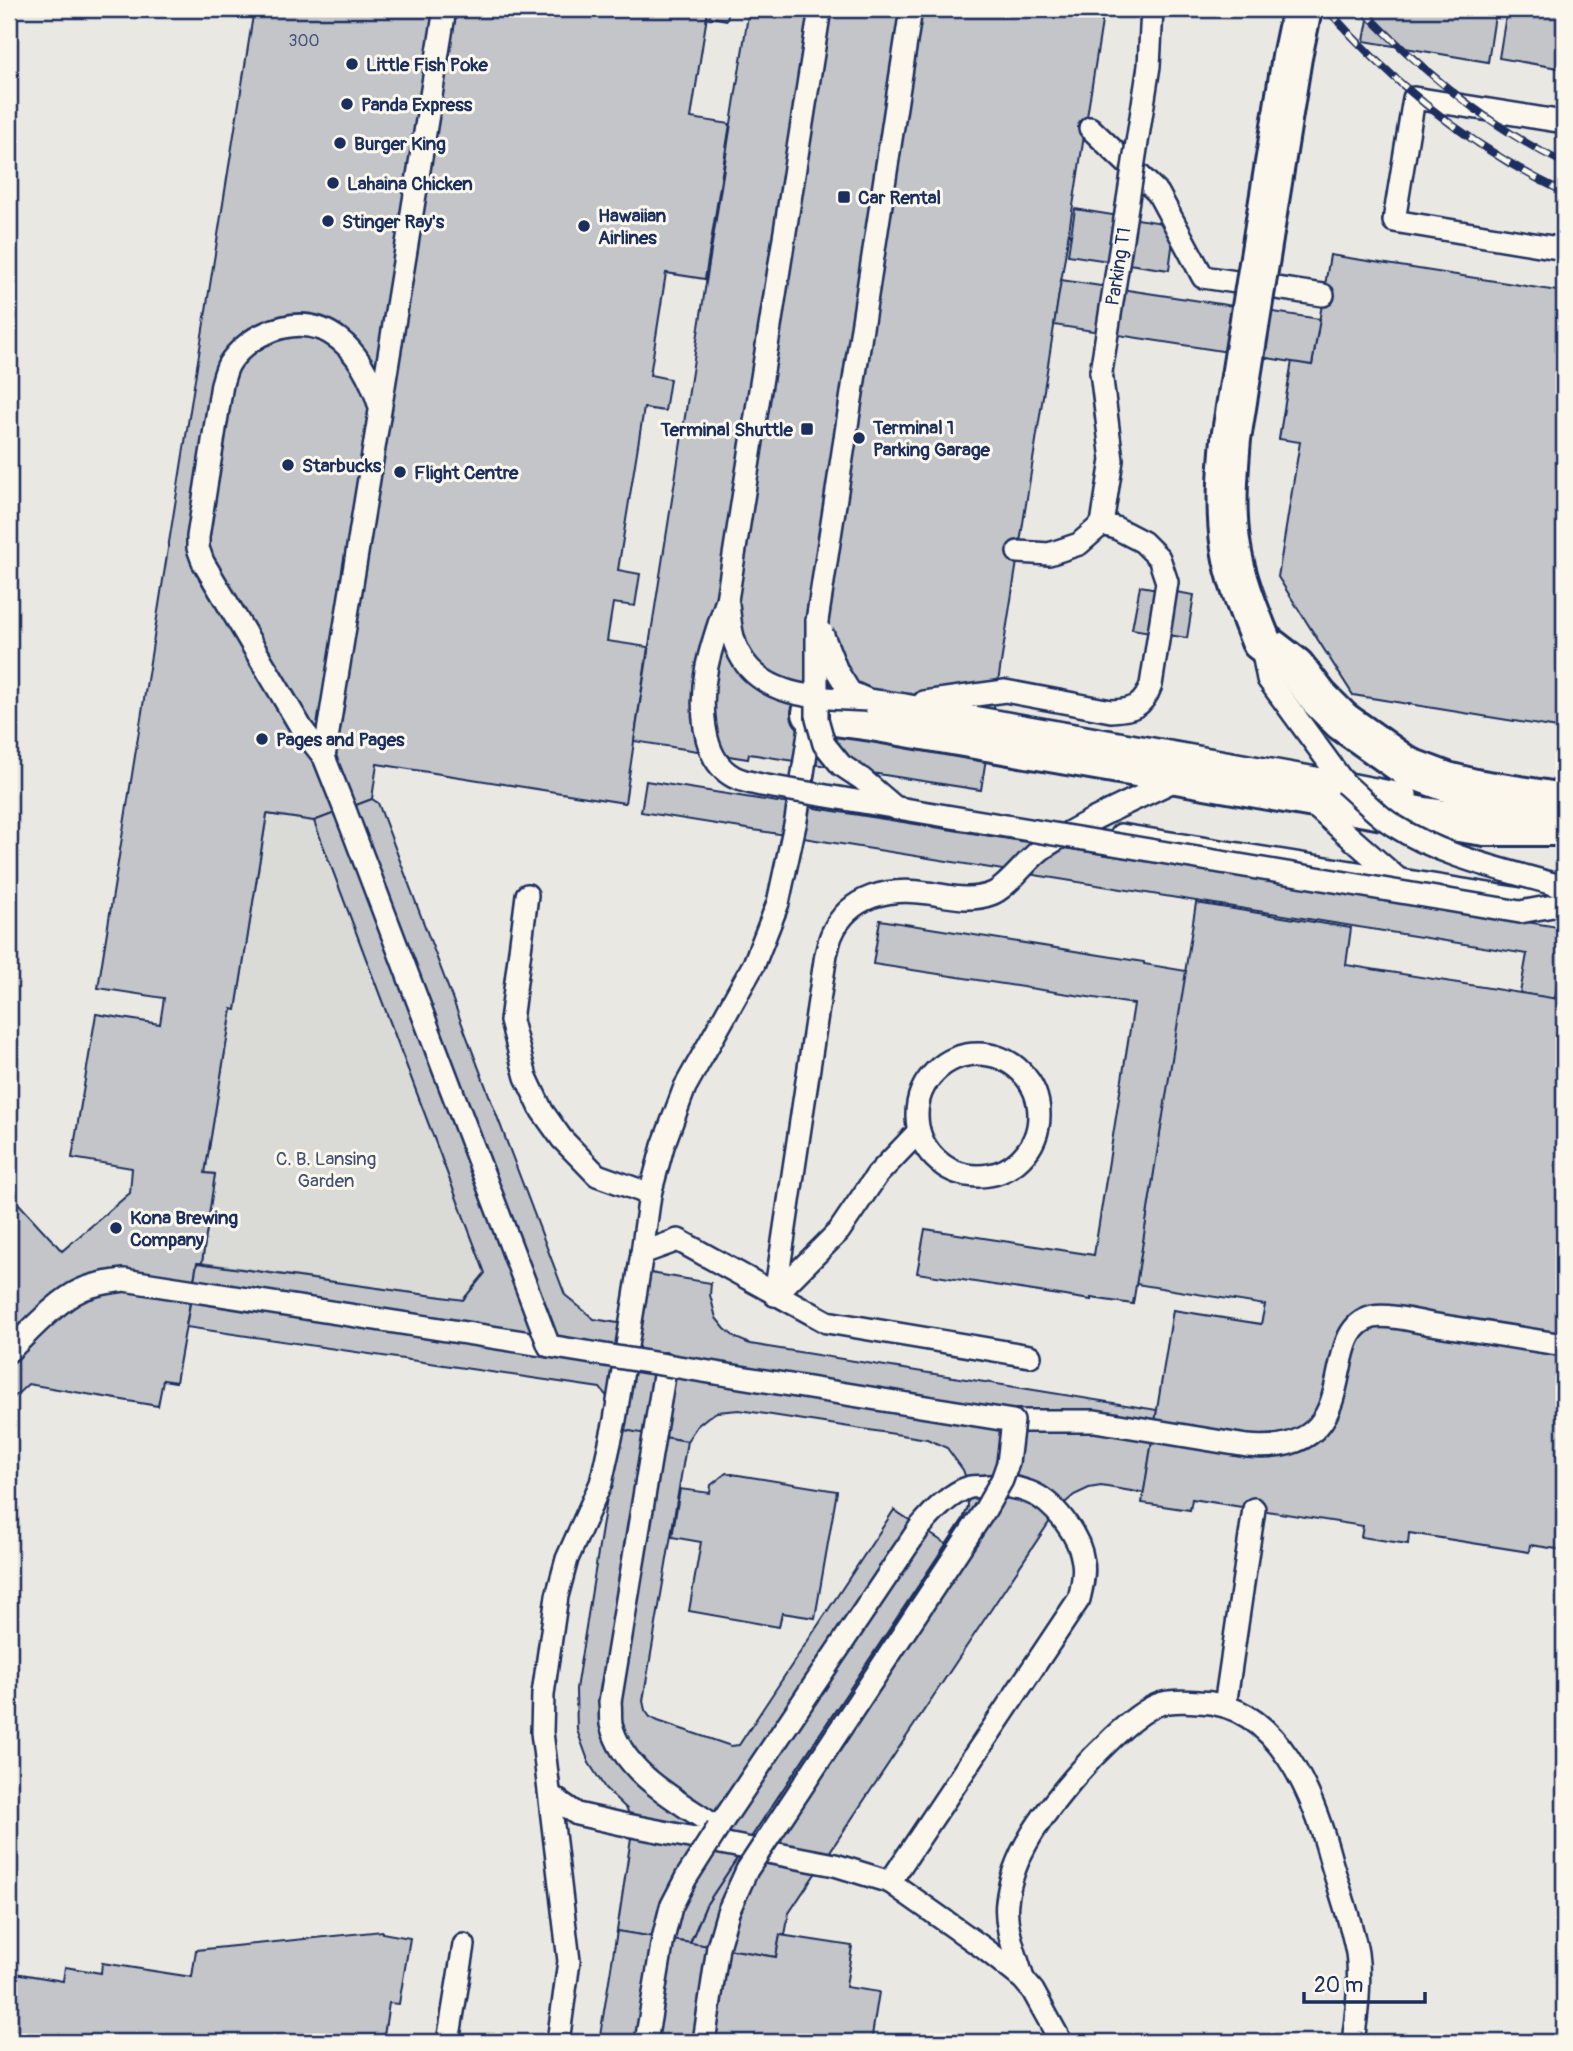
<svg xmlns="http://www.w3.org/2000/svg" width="1573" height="2051" font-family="Pangolin,sans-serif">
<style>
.built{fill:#eae8e2}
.green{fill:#dadad7;stroke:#7a849a;stroke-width:2}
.building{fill:#c3c5c9;stroke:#1b2f5e;stroke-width:2}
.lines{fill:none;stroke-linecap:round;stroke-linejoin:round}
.lane-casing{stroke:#1b2f5e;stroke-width:26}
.street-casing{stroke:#1b2f5e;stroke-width:44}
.lane{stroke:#fbf7ec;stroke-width:21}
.street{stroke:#fbf7ec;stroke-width:38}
.rail-casing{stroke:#1b2f5e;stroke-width:8}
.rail{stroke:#fbf7ec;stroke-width:5;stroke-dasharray:16;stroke-linecap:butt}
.lane-bridge-casing{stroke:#1b2f5e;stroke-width:26;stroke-linecap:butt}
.street-bridge-casing{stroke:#1b2f5e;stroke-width:44;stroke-linecap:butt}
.lane-bridge{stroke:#fbf7ec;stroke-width:21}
.street-bridge{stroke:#fbf7ec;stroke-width:38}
.poi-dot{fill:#1b2f5e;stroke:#fbf7ec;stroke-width:2.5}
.labels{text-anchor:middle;stroke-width:6;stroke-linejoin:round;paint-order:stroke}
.number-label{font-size:16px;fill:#455479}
.poi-label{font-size:19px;font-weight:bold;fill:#1b2f5e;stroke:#fbf7ec;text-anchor:start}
.street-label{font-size:19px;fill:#1b2f5e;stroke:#fbf7ec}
.park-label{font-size:19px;fill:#415176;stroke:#fbf7ec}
</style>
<rect width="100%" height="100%" fill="#fbf7ec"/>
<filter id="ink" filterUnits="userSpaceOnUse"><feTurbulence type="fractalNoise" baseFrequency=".0143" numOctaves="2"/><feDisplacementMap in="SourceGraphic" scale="14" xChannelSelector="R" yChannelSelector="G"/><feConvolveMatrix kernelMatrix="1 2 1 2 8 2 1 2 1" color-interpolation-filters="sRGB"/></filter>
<g filter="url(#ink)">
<rect class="built" x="9" y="9" width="1555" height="2033"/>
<path class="green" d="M 267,814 L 314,821 L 485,1273 L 463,1300 L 202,1263 L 215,1174 L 205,1173 L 232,1009 L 236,1009 Z"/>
<g class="building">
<path d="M 254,9 L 729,9 L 727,20 L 707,16 L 691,118 L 730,124 L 705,279 L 666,273 L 650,375 L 670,379 L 665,411 L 644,408 L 618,570 L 640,574 L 635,606 L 613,603 L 607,641 L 648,647 L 625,803 L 377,764 L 372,799 L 314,821 L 267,814 L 236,1010 L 232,1009 L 205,1173 L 215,1174 L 202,1263 L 197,1263 L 176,1382 L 163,1380 L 158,1406 L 28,1384 L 9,1402 L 9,1193 L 62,1251 L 130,1193 L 132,1168 L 72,1158 L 96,1014 L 160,1024 L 164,998 L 98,988 Z"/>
<path d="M 749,9 L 1104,9 L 981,790 L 749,754 L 748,759 L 634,741 Z"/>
<path d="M 1370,9 L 1496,9 L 1488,62 L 1364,41 Z"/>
<path d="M 1507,9 L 1564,9 L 1564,69 L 1499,58 Z"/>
<path d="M 1075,209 L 1175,225 L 1169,270 L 1068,255 Z"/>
<path d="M 1330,255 L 1564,292 L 1564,729 L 1353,695 L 1278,577 L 1300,442 L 1279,439 L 1292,361 L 1312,365 Z"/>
<path d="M 1061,280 L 1320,319 L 1312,365 L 1054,325 Z"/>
<path d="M 1140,586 L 1194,595 L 1187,638 L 1132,629 Z"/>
<path d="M 646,781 L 1564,928 L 1564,960 L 1561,960 L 1555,999 L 1520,993 L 1527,954 L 641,812 Z"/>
<path d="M 372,799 L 378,803 L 565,1295 L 594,1319 L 636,1326 L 644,1272 L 711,1283 L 710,1295 L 716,1318 L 725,1329 L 736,1338 L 750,1344 L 1157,1410 L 1144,1493 L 1101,1486 L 1089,1488 L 1074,1495 L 1058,1509 L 789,1913 L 785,1935 L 780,1935 L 776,1957 L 690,1943 L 706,1905 L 963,1519 L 968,1507 L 967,1481 L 963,1470 L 947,1448 L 927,1439 L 739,1410 L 717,1412 L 708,1417 L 697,1426 L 687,1441 L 609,1428 L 612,1403 L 600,1388 L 186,1327 L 197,1263 L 463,1300 L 485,1273 L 314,821 Z"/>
<path d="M 1196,903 L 1351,928 L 1346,965 L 1564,1000 L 1564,1550 L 1530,1545 L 1529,1552 L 1409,1533 L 1408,1544 L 1361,1537 L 1363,1526 L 1254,1509 L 1192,1499 L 1190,1510 L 1142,1503 L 1173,1310 L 1261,1324 L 1265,1305 L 1136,1284 Z"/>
<path d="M 880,920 L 1144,962 L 1144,964 L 1186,971 L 1133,1304 L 1091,1298 L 1091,1300 L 917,1273 L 925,1229 L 1094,1255 L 1134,1004 L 873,964 Z"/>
<path d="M 618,1429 L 687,1441 L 643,1701 L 645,1710 L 650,1717 L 658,1721 L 731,1746 L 739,1745 L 894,1510 L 946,1544 L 706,1905 L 690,1943 L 617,1931 L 632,1831 L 631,1820 L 627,1809 L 605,1788 L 589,1763 L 577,1730 L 576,1689 Z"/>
<path d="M 726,1473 L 837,1491 L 815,1618 L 782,1613 L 779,1627 L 689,1611 L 701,1542 L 672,1537 L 680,1489 L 710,1493 L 711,1485 Z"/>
<path d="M 382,1931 L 382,1933 L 410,1938 L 399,2004 L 389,2003 L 383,2042 L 9,2042 L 9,1990 L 13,1991 L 15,1973 L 63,1981 L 65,1967 L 101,1973 L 102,1963 L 192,1977 L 196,1950 Z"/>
<path d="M 617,1931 L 776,1957 L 780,1935 L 852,1946 L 846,1987 L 879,1992 L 871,2042 L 599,2042 Z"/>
</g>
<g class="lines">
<g class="lane-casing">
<g id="lane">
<path d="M 1564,122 L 1414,98 L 1394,221 L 1564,249"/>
<path d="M 1090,128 L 1158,193 L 1203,277 L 1323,295"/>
<path d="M 1018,552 L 1049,554 L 1079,544 L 1102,524 L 1112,460 L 1101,372"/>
<path d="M 727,600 L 820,9"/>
<path d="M 817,621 L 911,9"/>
<path d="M 1261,643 L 1268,679 L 1344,783"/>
<path d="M 867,700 L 905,705 L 1344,783 L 1406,795"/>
<path d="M 924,702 L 1005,691 L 1111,711 C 1133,710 1143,707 1151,685 L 1167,582 L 1159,558 L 1143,542 L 1116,528 L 1102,524"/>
<path d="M 812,713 L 796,820 L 778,903 L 754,964 L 685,1087 L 663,1146 L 650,1194 L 642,1253 L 678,1240 L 827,1322 L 1030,1356"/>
<path d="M 324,757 L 302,729 L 203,562 L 198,548 L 198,537 L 222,384 C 224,377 226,369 229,364 C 237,351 253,338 266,333 C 326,307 362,351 379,404"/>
<path d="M 1310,802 L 1398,879"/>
<path d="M 345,810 L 324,757 L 445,9"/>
<path d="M 1121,835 L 1556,905"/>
<path d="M 527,895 L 511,1021 L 526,1077 L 542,1111 L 562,1139 L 597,1175 L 650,1194"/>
<circle cx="978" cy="1115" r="61"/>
<path d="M 775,1295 L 826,954 C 828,948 829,940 832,934 C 849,895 890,887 928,893 C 949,896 970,902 991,894 C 1007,889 1027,859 1043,848 C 1086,820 1135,800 1181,777"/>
<path d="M 775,1295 L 839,1231 L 877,1175 L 919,1131"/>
<path d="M 9,1351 C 28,1333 58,1300 81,1290 C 94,1284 109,1282 124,1280 L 549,1346"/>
<path d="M 1013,1421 L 1095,1421 L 1247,1446 C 1373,1457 1313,1331 1373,1317 C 1388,1314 1415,1321 1431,1324 C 1476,1331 1520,1338 1564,1345"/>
<path d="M 1225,1706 L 1254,1509"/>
<path d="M 550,1795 L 577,1814 L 622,1824 L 835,1865 L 890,1882 L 1079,1599 C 1082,1587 1085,1574 1083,1562 C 1080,1536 1054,1501 1029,1492 C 1016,1487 1000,1485 987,1486 C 982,1487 975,1486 970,1487 C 950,1493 933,1512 920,1527 L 718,1828 C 679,1801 623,1774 611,1724 C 610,1717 611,1709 610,1702 L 666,1364"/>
<path d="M 890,1882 L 985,1949 L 1023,1979 L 1033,1991 L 1061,2042"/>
<path d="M 1023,1979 C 1016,1954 1004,1927 1007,1902 C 1012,1854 1044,1813 1074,1778 C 1092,1757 1132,1715 1157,1705 C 1169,1700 1186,1701 1199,1702 C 1278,1704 1314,1796 1331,1861 C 1339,1889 1352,1924 1357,1953 C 1361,1981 1357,2014 1353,2042"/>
<path d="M 448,2042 L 464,1945"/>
<path d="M 558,2042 L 569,1961 L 542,1732 L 543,1694 L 557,1596 L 567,1559 L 601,1483 L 615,1420 L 642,1253"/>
<path d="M 646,2042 L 663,1939"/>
<path d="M 704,2042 L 718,1947"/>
</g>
</g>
<g class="street-casing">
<g id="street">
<path d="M 1261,641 L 1295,667 L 1318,697 L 1342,721 L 1407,767 L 1447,782 L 1475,789 L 1564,803"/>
<path d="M 812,713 L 872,721 L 1418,816 L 1485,826 L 1564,826"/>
</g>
</g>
<use href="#lane" class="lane"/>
<use href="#street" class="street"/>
<g class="rail-casing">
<g id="rail">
<path d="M 1327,9 C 1393,84 1473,149 1564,192"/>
<path d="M 1362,9 C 1421,70 1487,126 1564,163"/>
</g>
</g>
<use href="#rail" class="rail"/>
<g class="lane-bridge-casing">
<g id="lane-bridge">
<path id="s1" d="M 1101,372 L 1149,66 L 1152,9"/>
<path d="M 727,600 C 712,645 698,679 705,728 C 708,748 715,767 734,777 C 742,781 752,783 761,785 L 1520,912 L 1564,904"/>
<path d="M 728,604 C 730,620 731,638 739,653 C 762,699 822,698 867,700"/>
<path d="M 817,621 L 817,719 L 824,744 L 841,765 L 862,779 L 897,809"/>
<path d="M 822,633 L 837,671 L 850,692 L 866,699"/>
<path d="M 1344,783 C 1360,796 1375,814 1393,825 C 1444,858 1506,870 1564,887"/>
<path d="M 345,810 L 549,1346 L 1013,1421 L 1008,1463 L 1002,1480 L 985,1510 L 747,1870 L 728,1912 L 718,1947"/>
<path d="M 663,1939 L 671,1907 L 686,1878 L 718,1828"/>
</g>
</g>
<g class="street-bridge-casing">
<path id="street-bridge" d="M 1261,641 C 1249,611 1236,580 1231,548 C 1225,512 1228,475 1231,439 L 1292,57 L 1302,9"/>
</g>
<use href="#lane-bridge" class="lane-bridge"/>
<use href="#street-bridge" class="street-bridge"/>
</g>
</g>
<g class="poi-dot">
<circle cx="352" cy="64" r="7"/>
<circle cx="347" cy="104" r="7"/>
<circle cx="340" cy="143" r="7"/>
<circle cx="333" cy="183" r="7"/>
<rect x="837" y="190" width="14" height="14" rx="3.5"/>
<circle cx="328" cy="221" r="7"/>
<circle cx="584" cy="226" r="7"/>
<rect x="800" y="422" width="14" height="14" rx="3.5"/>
<circle cx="859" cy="438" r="7"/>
<circle cx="288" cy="465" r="7"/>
<circle cx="400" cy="472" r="7"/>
<circle cx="262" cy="739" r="7"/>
<circle cx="116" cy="1228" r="7"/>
</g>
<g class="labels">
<g class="number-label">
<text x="304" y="46">300</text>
</g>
<g class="poi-label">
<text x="366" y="71">Little Fish Poke</text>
<text x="361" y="111">Panda Express</text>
<text x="354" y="150">Burger King</text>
<text x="347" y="190">Lahaina Chicken</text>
<text x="858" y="204">Car Rental</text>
<text x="598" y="222">Hawaiian<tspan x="598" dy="22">Airlines</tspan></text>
<text x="342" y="228">Stinger Ray's</text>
<text x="873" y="434">Terminal 1<tspan x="873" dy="22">Parking Garage</tspan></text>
<text x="793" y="436" text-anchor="end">Terminal Shuttle</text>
<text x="302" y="472">Starbucks</text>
<text x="414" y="479">Flight Centre</text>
<text x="276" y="746">Pages and Pages</text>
<text x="130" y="1224">Kona Brewing<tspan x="130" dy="22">Company</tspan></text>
</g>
<g class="street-label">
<text dy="7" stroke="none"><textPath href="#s1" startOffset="107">Parking T1</textPath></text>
</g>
<g class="park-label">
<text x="326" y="1165">C. B. Lansing<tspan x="326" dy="22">Garden</tspan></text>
</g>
</g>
<rect width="1573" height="2051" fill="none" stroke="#fbf7ec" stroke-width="35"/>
<rect x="18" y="18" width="1538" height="2016" fill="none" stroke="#1b2f5e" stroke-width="2.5" filter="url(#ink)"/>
<path d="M1304 1992v10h121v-10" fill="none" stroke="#1b2f5e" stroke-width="3.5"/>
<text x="1314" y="1992" font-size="21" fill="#1b2f5e" stroke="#fbf7ec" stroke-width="5" paint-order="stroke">20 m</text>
</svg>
